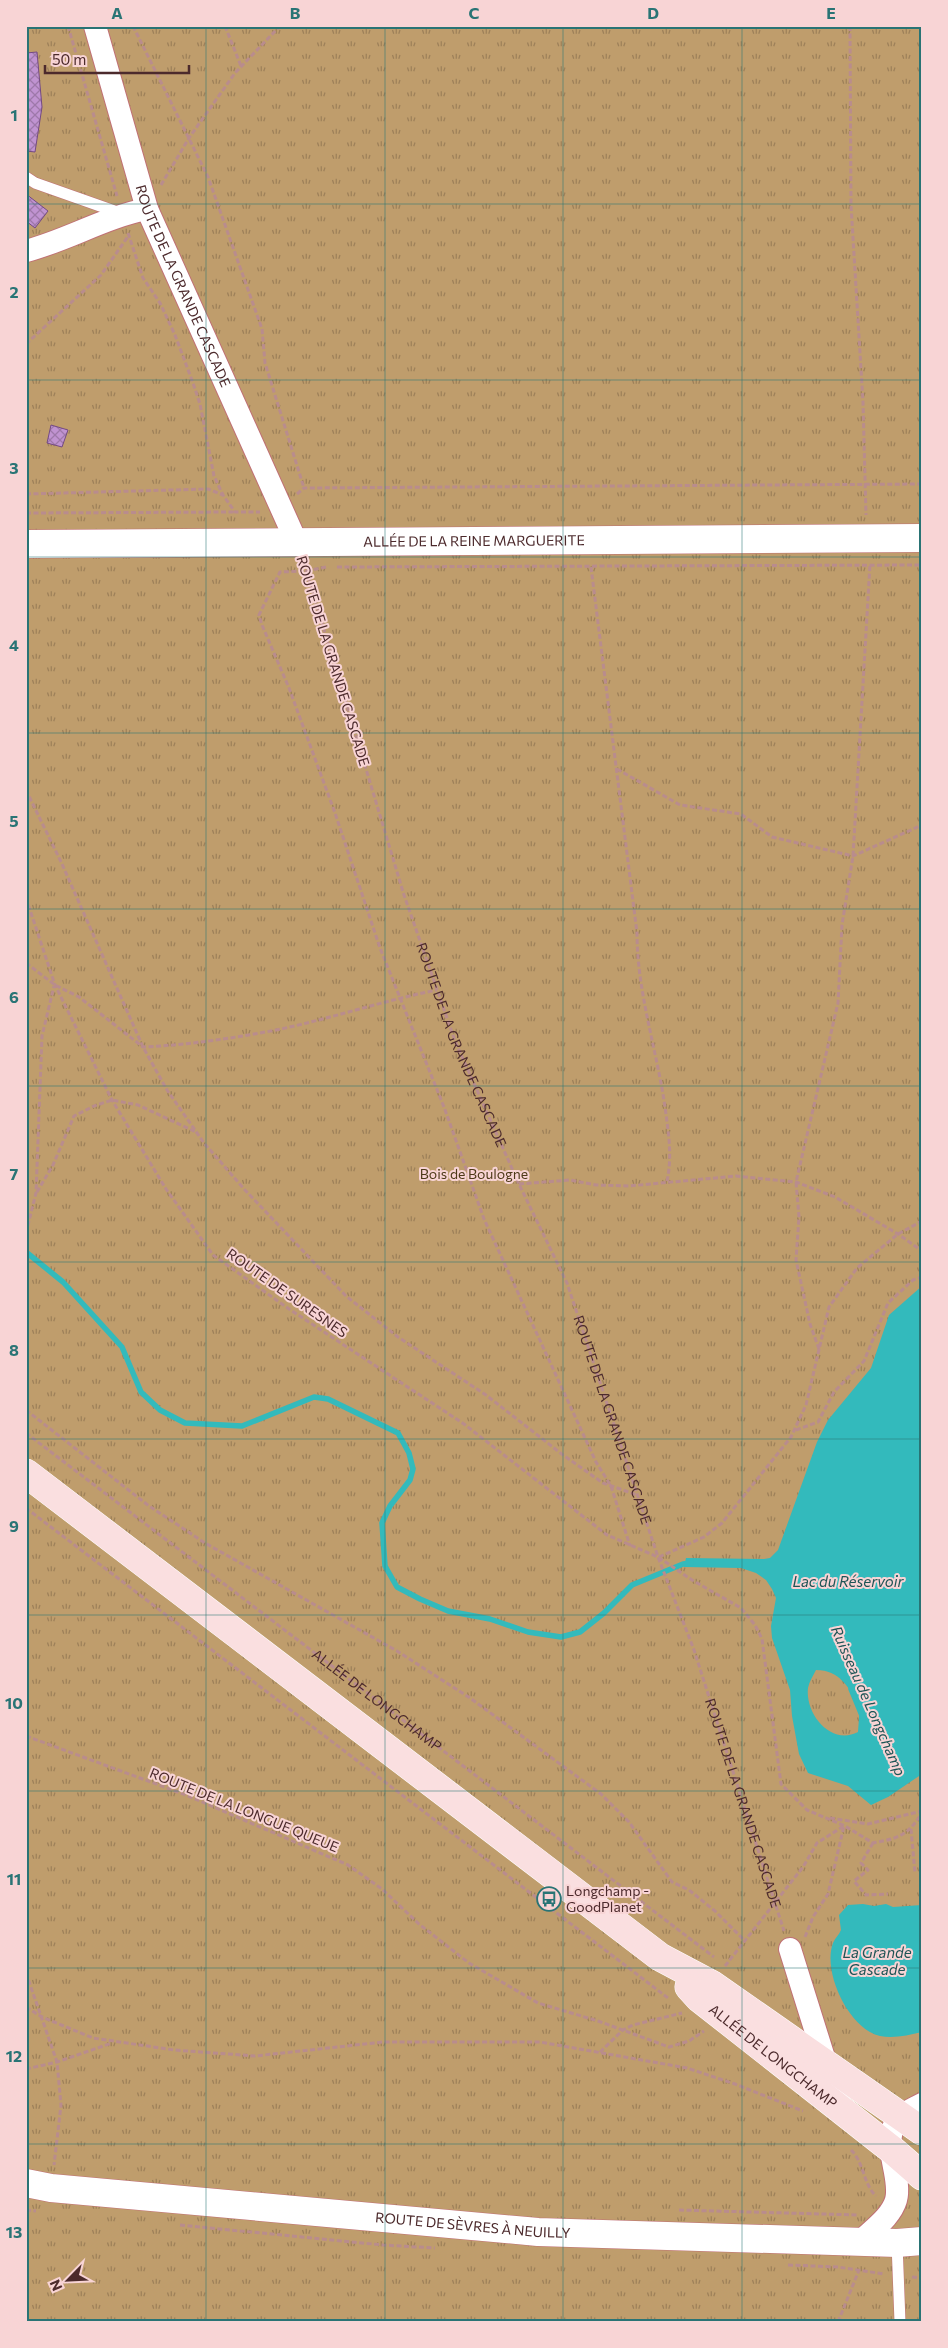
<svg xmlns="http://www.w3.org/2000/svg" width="948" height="2348" font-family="Commissioner,sans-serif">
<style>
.park{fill:url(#park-tufts)}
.water{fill:#33babc;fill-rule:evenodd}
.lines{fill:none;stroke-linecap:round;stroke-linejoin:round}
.stream{stroke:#33babc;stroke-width:5.5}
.building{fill:url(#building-cross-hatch);stroke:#744a83}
.service-casing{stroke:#c07075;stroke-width:12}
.minor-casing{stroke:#c07075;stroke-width:24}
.tertiary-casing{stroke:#c07075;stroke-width:29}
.secondary-casing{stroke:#c07075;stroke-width:29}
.primary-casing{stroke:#fff;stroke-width:29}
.path{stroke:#b98c8d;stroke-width:3;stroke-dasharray:5 2.5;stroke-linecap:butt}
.service{stroke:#fff;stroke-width:11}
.minor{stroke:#fff;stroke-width:22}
.tertiary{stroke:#fff;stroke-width:28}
.secondary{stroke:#fff;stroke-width:28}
.primary{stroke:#fadfe0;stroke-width:28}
.grid{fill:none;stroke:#297475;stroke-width:1;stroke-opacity:0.55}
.labels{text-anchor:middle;stroke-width:4;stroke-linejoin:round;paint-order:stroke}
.street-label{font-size:14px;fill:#4c2a2c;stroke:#f8d4d5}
.park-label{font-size:14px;fill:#4e3a19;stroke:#f8d4d5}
.poi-label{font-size:14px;fill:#4c2a2c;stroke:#f8d4d5;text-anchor:start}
.water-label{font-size:15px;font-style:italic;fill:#1e5455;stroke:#f8d4d5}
.neatline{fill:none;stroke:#297475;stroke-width:2}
.grid-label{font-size:16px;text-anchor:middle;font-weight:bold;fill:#297475}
</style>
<defs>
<pattern id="park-tufts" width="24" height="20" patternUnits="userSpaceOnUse" patternTransform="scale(1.25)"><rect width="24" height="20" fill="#bf9d6c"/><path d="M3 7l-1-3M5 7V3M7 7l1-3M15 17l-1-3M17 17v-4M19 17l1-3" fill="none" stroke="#9d8059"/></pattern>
<pattern id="building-cross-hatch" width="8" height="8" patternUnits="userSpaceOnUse" patternTransform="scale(1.25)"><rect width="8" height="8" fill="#c093d1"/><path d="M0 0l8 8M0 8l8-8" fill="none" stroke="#9e78aa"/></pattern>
</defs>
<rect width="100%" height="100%" fill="#f6c2c3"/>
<rect class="park" x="26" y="26" width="896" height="2296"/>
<g class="water">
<path d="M 922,1286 L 922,1774 L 888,1797 L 871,1805 L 848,1786 L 808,1773 L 799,1754 L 792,1716 L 790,1690 L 772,1638 L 771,1626 L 776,1598 L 772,1589 L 766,1580 L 756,1573 L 741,1568 L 684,1567 L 686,1558 L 764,1559 L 770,1558 L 778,1550 L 817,1442 L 828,1420 L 871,1368 L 889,1315 ZM 816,1670 C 840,1670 847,1687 860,1704 L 858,1732 C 831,1746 805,1714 808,1688 C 809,1682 813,1676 816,1670 Z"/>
<path d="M 863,1904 L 874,1906 L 886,1904 L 893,1907 L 922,1905 L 922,2032 C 908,2035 894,2039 880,2036 C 849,2029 822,1972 833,1943 C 835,1938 839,1935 841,1930 L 839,1915 L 848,1905 Z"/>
</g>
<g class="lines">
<g class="stream">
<path d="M 26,1252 L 63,1282 L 122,1347 L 141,1392 L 160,1410 L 185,1423 L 242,1426 L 314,1397 L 328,1399 L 398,1433 L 409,1453 L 413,1469 L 410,1480 L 390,1506 L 382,1523 L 385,1566 L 397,1587 L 420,1599 L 448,1611 L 490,1619 L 528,1632 L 561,1637 L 580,1632 L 604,1613 L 632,1585 L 683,1564 L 691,1563"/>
<path d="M 851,1689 L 863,1718"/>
</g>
</g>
<g class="building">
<path d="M 37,52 L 42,107 L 35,152 L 26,151 L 26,53 Z"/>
<path d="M 26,194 L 48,211 L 35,228 L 26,221 Z"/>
<path d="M 51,425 L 68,430 L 62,447 L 47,443 Z"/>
</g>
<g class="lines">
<g class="service-casing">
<g id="service">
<path d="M 26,177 L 35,183 L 120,213"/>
<path d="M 897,2243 L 900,2322"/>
</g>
</g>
<g class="minor-casing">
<g id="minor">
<path id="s3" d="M 95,26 L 147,209 L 296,541"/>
<path d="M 26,251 C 68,240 105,217 147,209"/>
<path d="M 790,1949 L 826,2064"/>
<path d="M 861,2241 C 873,2229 891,2217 896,2200 C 903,2174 876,2137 902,2116 C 907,2111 915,2108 922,2104"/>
</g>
</g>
<g class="tertiary-casing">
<g id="tertiary">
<path id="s4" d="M 26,2183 L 51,2188 L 538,2232 L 897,2243 L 922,2241"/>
</g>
</g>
<g class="secondary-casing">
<g id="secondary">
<path id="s5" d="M 26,544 L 922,538"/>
</g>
</g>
<g class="primary-casing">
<g id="primary">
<path d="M 26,1473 L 660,1957 L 711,1984 L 922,2131"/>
<path id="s6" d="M 689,1987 L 699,1998 L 891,2149 L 922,2176"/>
</g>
</g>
<g class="path">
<path d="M 68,26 L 117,196"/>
<path d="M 133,26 L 208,177 L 262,329 L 265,363 L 304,488"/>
<path d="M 225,26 L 241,66"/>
<path d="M 850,26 L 851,205 L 863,402 L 866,515"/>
<path d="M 161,185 L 189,138 L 235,73 L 280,26"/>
<path d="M 128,233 L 143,278 L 160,303 L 175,335 L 193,383 L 200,404 L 214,476 L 223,495"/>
<path d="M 26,344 L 101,275 L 129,235"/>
<path d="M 26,494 L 208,489 L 223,495 L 235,512 L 260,512"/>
<path d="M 297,494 L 304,488 L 922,484"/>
<path d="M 26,513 L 234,512"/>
<path d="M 326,567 L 306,571 L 280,572 L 259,615 L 262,625 L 289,688 L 335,813 L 380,948 L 444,1107 L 484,1219 L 596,1462 L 611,1486 L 630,1546"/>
<path d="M 337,567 L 922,565"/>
<path d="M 591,567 L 637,933 C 637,994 658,1053 666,1114 C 669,1137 672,1158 667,1181"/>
<path id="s1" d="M 306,570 L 404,895 L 455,1041 L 519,1184 L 567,1283 L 658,1557 L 694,1650 L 784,1931"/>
<path d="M 617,769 L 680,805 L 741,814 L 772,837 L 853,856 L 922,825"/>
<path d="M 26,790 L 62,864 L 143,1047 L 167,1090 L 204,1143 L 245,1190 L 346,1296 L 398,1337 L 486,1395 L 563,1455 L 603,1483 L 637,1495"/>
<path d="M 26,898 L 55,985 L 112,1100 L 166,1189 L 213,1255 L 289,1309 L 464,1424 L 607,1535 L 658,1557 L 692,1580 L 741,1608 L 755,1625 L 762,1639 L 781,1784 L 807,1810 L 845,1826 L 873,1843 C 899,1838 907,1836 922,1813"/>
<path d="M 26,963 L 55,985 L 79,997 L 143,1047 C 186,1045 228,1039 271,1031 C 327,1020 381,1001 437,990"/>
<path d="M 519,1184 L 570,1180 L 596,1185 L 629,1186 L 736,1176 L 796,1182 L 835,1197 L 898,1234 L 922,1251"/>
<path d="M 37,1192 L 53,1165 L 74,1116 L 94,1106 L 112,1100 L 138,1105 L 196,1132"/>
<path d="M 26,1233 L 36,1193 L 42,1036 L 54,986"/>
<path d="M 819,1349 L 810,1324 L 796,1260 L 799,1217 L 796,1182 L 838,1003 L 842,925 L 853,856 L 870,564"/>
<path d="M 26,1410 L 149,1506 L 205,1543 L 397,1651 L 470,1698 L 601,1794 L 629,1822 L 672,1882 L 689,1890 L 715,1911 L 744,1940"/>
<path d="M 796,1430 L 818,1422 L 834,1392 L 864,1361 L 888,1303 L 913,1280 L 922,1277"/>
<path id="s2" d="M 26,1433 L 714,1957"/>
<path d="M 26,1508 L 668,1998"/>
<path d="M 659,1557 L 704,1537 L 722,1523 L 791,1437 L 806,1405 L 829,1307 L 857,1268 L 898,1234 L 922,1221"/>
<path d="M 26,1736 L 186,1795 L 348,1865 L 382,1889 L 419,1924 L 469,1963 L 538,2003 L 598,2021 L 669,2047 L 689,2041 L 704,2031"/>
<path d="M 830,1818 L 868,1824 L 922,1811"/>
<path d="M 911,1829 L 915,1873"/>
<path d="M 873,1843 L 861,1863 L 868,1870 L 854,1881 L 866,1895 L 888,1894"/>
<path d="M 805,1937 L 813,1917 L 828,1894 L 844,1826"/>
<path d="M 725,1966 L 803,1867 L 817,1843 L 844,1826"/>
<path d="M 26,1973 L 57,2062 L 61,2105 L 54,2165"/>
<path d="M 26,2007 L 42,2017 L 93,2038 L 174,2050 L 255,2056 L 383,2042 L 540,2042 L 687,2068 L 735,2084 L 803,2111"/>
<path d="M 600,2052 L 623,2030 L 633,2025 L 682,2013"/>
<path d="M 26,2069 L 57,2062 L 112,2043"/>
<path d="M 851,2150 C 864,2162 863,2184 876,2196"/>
<path d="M 26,2210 L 36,2211"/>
<path d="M 679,2210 L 858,2215"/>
<path d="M 180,2225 L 383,2245 L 435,2248"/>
<path d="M 788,2265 L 838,2267 L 884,2274"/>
<path d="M 912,2277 L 922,2278"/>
<path d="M 838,2322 L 859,2270"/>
</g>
<use href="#service" class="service"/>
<use href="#minor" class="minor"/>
<use href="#tertiary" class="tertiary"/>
<use href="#secondary" class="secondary"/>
<use href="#primary" class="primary"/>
</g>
<path class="grid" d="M 206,26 L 206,2322M 385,26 L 385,2322M 563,26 L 563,2322M 742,26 L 742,2322M 26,204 L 922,204M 26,380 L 922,380M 26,557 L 922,557M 26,733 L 922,733M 26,909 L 922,909M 26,1086 L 922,1086M 26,1262 L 922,1262M 26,1439 L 922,1439M 26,1615 L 922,1615M 26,1791 L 922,1791M 26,1968 L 922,1968M 26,2144 L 922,2144"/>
<defs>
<g id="bus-ring" transform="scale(1.25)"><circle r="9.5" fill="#f8d4d5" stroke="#297475" stroke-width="1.5"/><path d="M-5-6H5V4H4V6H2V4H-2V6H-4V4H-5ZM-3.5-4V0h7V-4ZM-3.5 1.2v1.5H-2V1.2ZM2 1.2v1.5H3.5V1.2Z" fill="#297475"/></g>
</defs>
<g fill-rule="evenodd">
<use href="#bus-ring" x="549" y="1899"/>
</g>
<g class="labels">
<g class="street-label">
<text dy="5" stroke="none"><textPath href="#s3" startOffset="275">ROUTE DE LA GRANDE CASCADE</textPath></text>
<text dy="5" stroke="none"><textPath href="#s5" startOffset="448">ALLÉE DE LA REINE MARGUERITE</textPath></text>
<text transform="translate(333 661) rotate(73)" y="5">ROUTE DE LA GRANDE CASCADE</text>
<text dy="5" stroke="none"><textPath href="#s1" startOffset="500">ROUTE DE LA GRANDE CASCADE</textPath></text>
<text transform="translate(287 1293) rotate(35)" y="5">ROUTE DE SURESNES</text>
<text dy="5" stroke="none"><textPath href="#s1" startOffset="905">ROUTE DE LA GRANDE CASCADE</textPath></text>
<text dy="5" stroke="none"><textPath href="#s2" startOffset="441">ALLÉE DE LONGCHAMP</textPath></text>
<text dy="5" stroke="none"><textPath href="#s1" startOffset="1310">ROUTE DE LA GRANDE CASCADE</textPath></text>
<text transform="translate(244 1810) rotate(22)" y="5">ROUTE DE LA LONGUE QUEUE</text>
<text dy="5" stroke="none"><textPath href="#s6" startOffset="109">ALLÉE DE LONGCHAMP</textPath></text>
<text dy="5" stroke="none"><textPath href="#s4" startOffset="449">ROUTE DE SÈVRES À NEUILLY</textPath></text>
</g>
<g class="park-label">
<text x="474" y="1179">Bois de Boulogne</text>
</g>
<g class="poi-label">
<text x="566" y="1896">Longchamp -<tspan x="566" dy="16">GoodPlanet</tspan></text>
</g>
<g class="water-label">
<text x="848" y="1587">Lac du Réservoir</text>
<text transform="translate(868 1701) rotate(66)" y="5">Ruisseau de Longchamp</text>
<text x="877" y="1958">La Grande<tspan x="877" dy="17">Cascade</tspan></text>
</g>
</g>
<rect width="948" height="2348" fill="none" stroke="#f8d4d5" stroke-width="55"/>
<g transform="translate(68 2280) rotate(246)" stroke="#f8d4d5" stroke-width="4" paint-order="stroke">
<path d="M0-4L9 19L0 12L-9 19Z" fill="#4c2a2c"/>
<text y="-8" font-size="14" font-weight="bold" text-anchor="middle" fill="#4c2a2c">N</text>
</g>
<path d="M45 65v8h144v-8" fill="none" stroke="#4c2a2c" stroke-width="2.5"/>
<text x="52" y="65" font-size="15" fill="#4c2a2c" stroke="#f8d4d5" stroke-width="4" paint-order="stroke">50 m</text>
<rect x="28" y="28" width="892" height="2292" class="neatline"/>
<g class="grid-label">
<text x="117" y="19">A</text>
<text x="295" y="19">B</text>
<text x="474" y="19">C</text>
<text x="653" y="19">D</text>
<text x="831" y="19">E</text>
<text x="14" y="121">1</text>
<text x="14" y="298">2</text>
<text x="14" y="474">3</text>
<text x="14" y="651">4</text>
<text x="14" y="827">5</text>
<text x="14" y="1003">6</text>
<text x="14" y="1180">7</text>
<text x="14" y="1356">8</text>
<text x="14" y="1532">9</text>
<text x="14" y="1709">10</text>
<text x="14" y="1885">11</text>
<text x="14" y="2062">12</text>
<text x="14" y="2238">13</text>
</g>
</svg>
